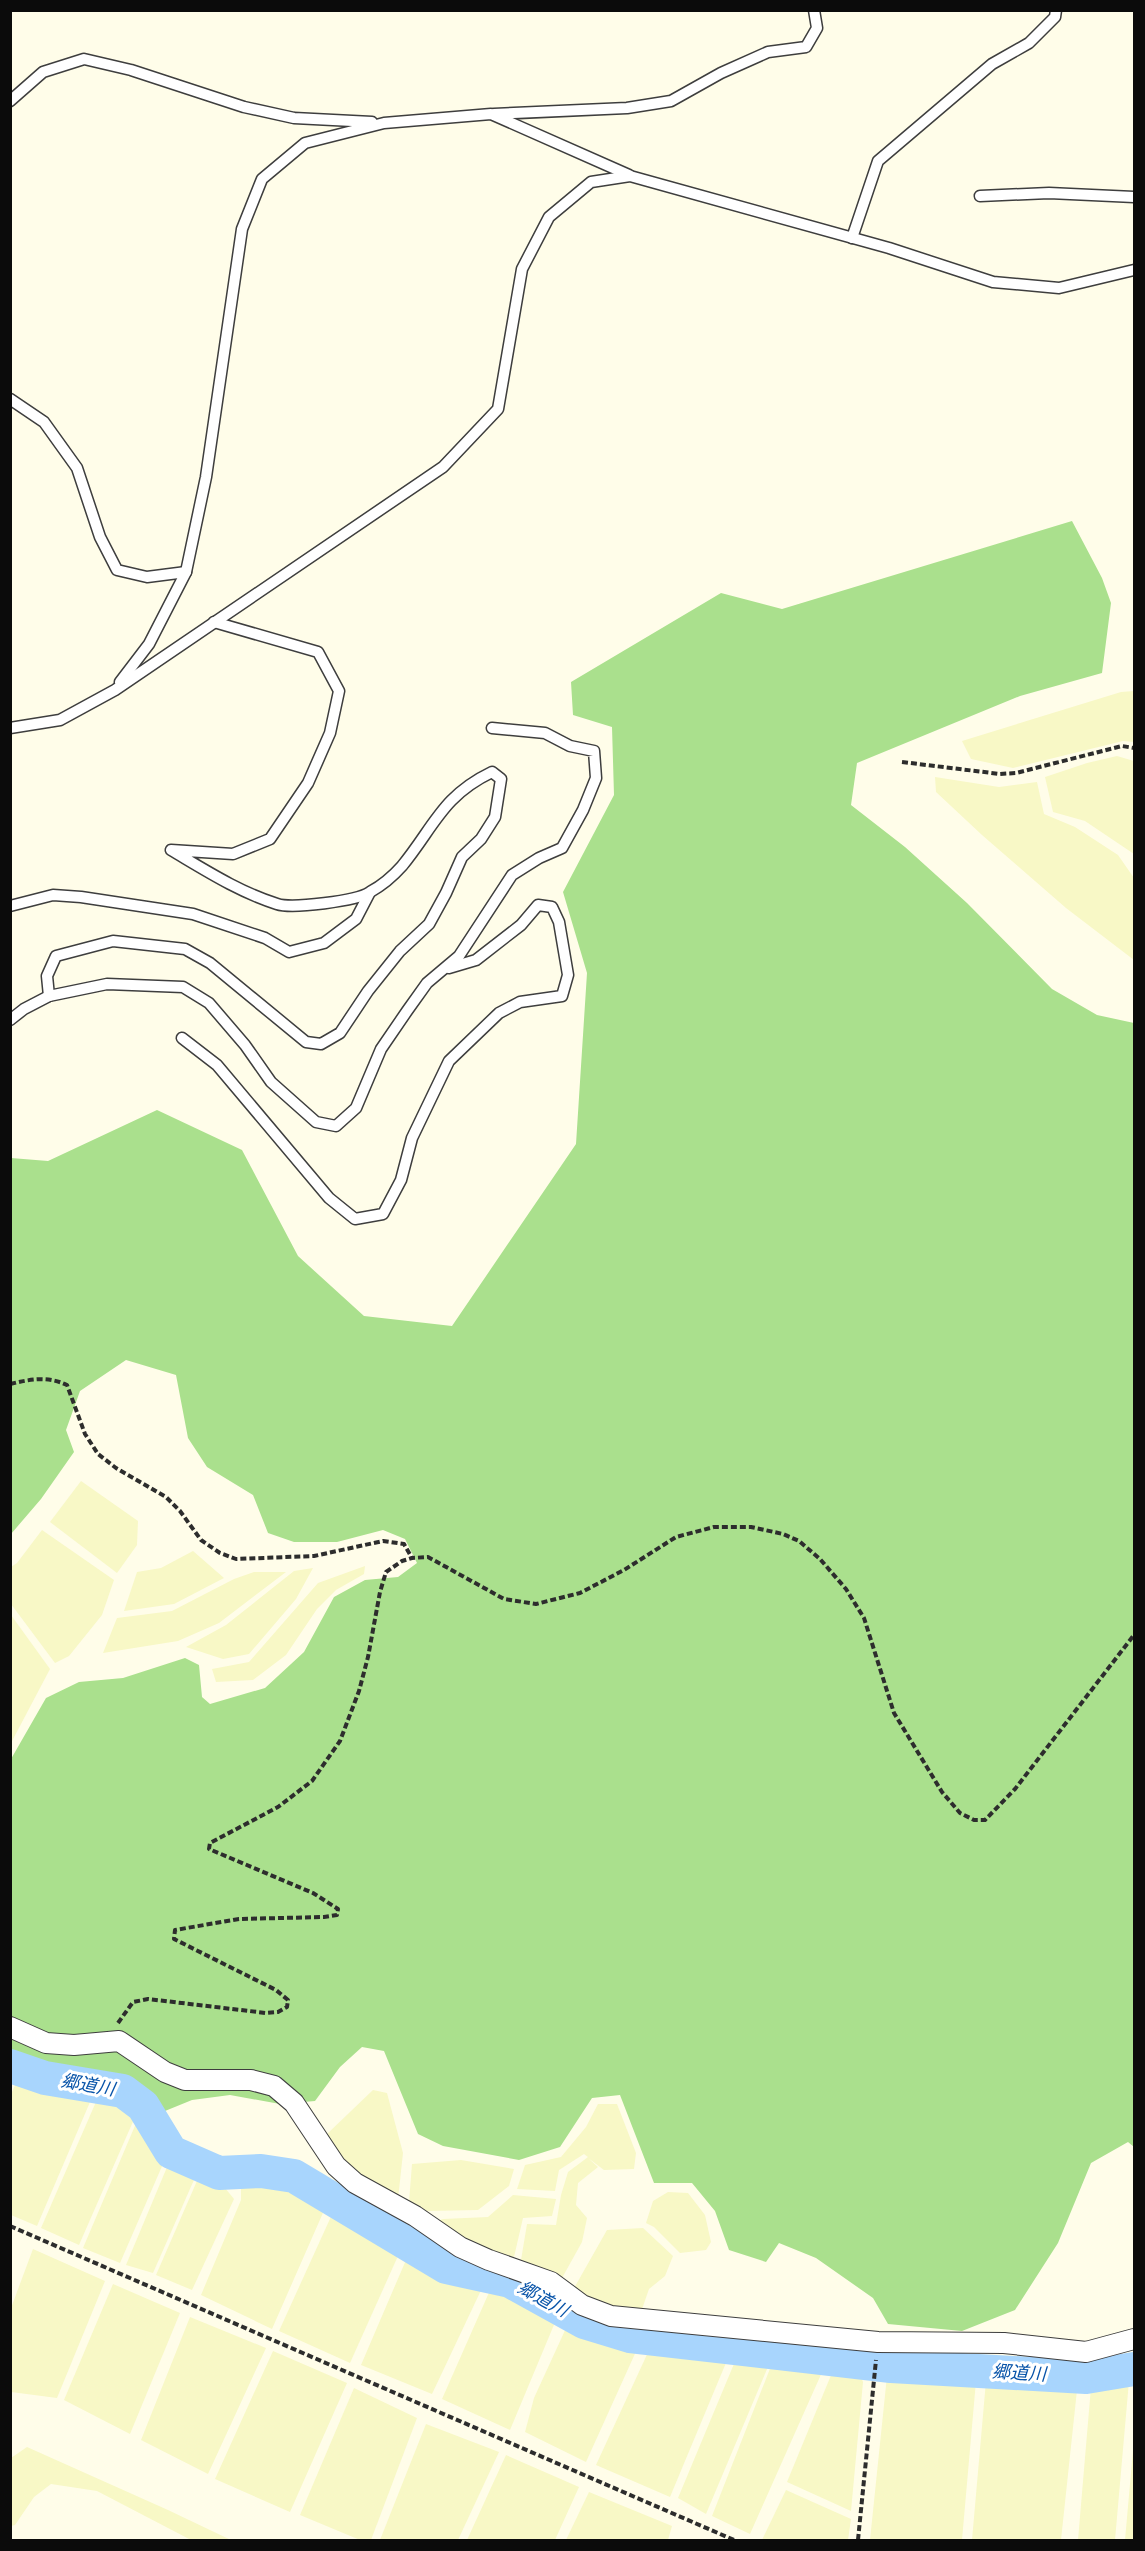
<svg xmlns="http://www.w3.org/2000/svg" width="1145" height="2551" font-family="Georgia,'Noto Sans JP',serif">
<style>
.farmland{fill:#f8f8c6}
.forest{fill:#aae08d}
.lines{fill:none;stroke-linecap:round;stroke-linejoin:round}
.river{stroke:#a8d5fd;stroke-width:34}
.lane-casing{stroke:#3e3e3e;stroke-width:13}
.street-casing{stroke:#3e3e3e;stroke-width:22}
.path{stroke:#2d2d2d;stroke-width:4;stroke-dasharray:6 3;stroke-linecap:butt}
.lane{stroke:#fff;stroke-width:10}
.street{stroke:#fff;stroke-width:20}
.labels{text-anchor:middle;stroke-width:6;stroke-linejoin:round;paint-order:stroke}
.water-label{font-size:18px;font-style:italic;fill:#0854a9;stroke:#fff}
</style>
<rect width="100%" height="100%" fill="#fffde9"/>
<g class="farmland">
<path d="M 1134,691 L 1134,742 L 1123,741 L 1013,768 L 971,759 L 962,741 L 1121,692 Z"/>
<path d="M 1117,756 L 1134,761 L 1134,854 L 1085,821 L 1053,812 L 1045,777 L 1087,763 Z"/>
<path d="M 935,777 L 999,787 L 1037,782 L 1044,814 L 1075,827 L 1118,855 L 1134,878 L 1134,960 L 1066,908 L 982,835 L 936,792 Z"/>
<path d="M 81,1481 L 138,1521 L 137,1545 L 117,1573 L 50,1522 Z"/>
<path d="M 42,1530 L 114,1580 L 102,1615 L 69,1656 L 55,1663 L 11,1604 L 11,1567 L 17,1563 Z"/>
<path d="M 193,1551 L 224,1578 L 174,1604 L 124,1611 L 137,1572 L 161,1568 Z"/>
<path d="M 365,1566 L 364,1574 L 336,1590 L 317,1609 L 286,1655 L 253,1680 L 216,1682 L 212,1669 L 249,1662 L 318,1583 Z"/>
<path d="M 313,1568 L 296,1599 L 249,1654 L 223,1659 L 186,1647 L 226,1625 L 294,1571 Z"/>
<path d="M 254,1572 L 286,1572 L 219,1623 L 178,1641 L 103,1653 L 117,1618 L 172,1611 L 234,1579 Z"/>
<path d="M 11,1615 L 50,1669 L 11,1743 Z"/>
<path d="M 19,2077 L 44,2085 L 93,2095 L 37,2226 L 11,2215 L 11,2094 Z"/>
<path d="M 373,2090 L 387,2093 L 403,2153 L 398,2199 L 355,2176 L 326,2135 Z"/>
<path d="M 99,2095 L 112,2098 L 124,2105 L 135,2117 L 79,2245 L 41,2228 Z"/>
<path d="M 598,2104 L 617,2104 L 636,2153 L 634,2169 L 604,2170 L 588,2158 L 598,2167 L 578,2183 L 576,2205 L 587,2218 L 582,2242 L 562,2278 L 521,2260 L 527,2224 L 556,2225 L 561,2195 L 568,2172 L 588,2157 L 584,2154 L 559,2170 L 555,2191 L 517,2189 L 525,2165 L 561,2157 L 586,2127 Z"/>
<path d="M 137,2121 L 151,2143 L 166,2157 L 120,2263 L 83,2248 Z"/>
<path d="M 170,2160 L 197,2173 L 153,2273 L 126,2265 Z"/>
<path d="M 461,2160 L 514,2169 L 509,2186 L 478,2210 L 427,2211 L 409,2202 L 412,2164 Z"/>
<path d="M 200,2174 L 225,2188 L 234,2199 L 192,2290 L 156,2275 Z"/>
<path d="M 283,2187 L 298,2189 L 326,2206 L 272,2329 L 201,2295 L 241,2200 L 241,2188 Z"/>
<path d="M 668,2192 L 688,2193 L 705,2215 L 711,2242 L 706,2250 L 680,2253 L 654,2227 L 646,2223 L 653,2201 Z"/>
<path d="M 513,2195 L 556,2199 L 552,2216 L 523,2218 L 514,2257 L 466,2244 L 435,2222 L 443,2219 L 488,2217 Z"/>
<path d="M 334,2210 L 402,2247 L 350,2363 L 279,2331 Z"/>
<path d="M 643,2228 L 673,2256 L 665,2276 L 649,2289 L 641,2312 L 611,2309 L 587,2300 L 573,2290 L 607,2230 Z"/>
<path d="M 33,2249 L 105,2281 L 57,2398 L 11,2392 L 11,2308 Z"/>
<path d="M 409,2253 L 446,2275 L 483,2286 L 432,2394 L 361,2365 Z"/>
<path d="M 113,2284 L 180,2313 L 130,2434 L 64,2400 Z"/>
<path d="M 491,2288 L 556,2320 L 510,2430 L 442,2399 Z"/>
<path d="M 190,2317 L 266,2348 L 208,2474 L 141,2440 Z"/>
<path d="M 567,2326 L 594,2338 L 638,2347 L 586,2462 L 525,2432 L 534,2398 Z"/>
<path d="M 650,2348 L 728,2358 L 670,2497 L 596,2465 Z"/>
<path d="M 273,2351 L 347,2383 L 290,2512 L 215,2479 Z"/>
<path d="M 736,2359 L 770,2362 L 706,2514 L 678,2498 Z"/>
<path d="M 773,2361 L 823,2370 L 750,2534 L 712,2516 Z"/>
<path d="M 834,2368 L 859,2372 L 863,2382 L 851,2511 L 787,2482 Z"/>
<path d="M 887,2376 L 976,2381 L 962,2540 L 870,2540 Z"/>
<path d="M 986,2381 L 1077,2390 L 1061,2540 L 972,2540 Z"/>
<path d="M 1129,2381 L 1115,2540 L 1078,2540 L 1091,2387 Z"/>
<path d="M 354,2388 L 417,2418 L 371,2540 L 360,2540 L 300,2515 Z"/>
<path d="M 426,2424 L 499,2452 L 458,2540 L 380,2540 Z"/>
<path d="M 1134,2439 L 1134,2540 L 1125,2540 Z"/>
<path d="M 27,2447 L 168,2510 L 231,2540 L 191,2540 L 97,2491 L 51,2484 L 34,2497 L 15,2525 L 11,2526 L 11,2458 Z"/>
<path d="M 506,2455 L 579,2487 L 555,2540 L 467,2540 Z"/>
<path d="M 786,2490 L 851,2519 L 848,2540 L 762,2540 Z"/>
<path d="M 589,2492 L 672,2526 L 668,2540 L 566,2540 Z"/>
</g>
<path class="forest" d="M 1072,521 L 1102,578 L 1111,603 L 1102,673 L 1020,696 L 857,763 L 851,805 L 905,847 L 967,903 L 1052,989 L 1097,1015 L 1134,1023 L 1134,2147 L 1128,2142 L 1091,2163 L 1058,2243 L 1015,2310 L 962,2331 L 888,2324 L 873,2298 L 816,2258 L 779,2243 L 766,2262 L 729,2250 L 715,2211 L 692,2183 L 654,2183 L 620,2095 L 592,2098 L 560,2147 L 519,2160 L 443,2146 L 418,2134 L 384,2051 L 362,2047 L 340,2067 L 315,2101 L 280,2104 L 230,2095 L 192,2100 L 165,2111 L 141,2095 L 111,2081 L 46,2069 L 11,2056 L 11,1759 L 46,1698 L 79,1682 L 123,1678 L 185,1658 L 199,1665 L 202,1697 L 210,1704 L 265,1688 L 304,1652 L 334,1597 L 365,1580 L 398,1577 L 417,1563 L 405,1539 L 383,1530 L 337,1542 L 294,1542 L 268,1533 L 253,1495 L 207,1467 L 188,1438 L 176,1375 L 126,1360 L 80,1391 L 66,1430 L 74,1452 L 41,1499 L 11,1534 L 11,1158 L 48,1161 L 157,1110 L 242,1150 L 298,1256 L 364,1316 L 452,1326 L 576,1144 L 587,973 L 563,892 L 614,795 L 612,727 L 573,715 L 571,682 L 721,593 L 782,609 Z"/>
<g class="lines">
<path class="river" d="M 10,2066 L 45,2078 L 123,2091 L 143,2106 L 171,2152 L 219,2173 L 261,2171 L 294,2176 L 446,2267 L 510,2281 L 584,2322 L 630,2336 L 891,2366 L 1086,2377 L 1134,2369"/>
<g class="lane-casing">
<g id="lane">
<path d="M 10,101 L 43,72 L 84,59 L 131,70 L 244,107 L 294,118 L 372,122"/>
<path d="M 494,114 L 627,108 L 671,101 L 721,73 L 768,52 L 806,47 L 817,28 L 814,10"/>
<path d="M 980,196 L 1049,193 L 1134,197"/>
<path d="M 852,238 L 878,161 L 992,64 L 1029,43 L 1055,17 L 1056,10"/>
<path d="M 10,399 L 44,422 L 77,468 L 100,537 L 117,570 L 147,577 L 186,572"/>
<path d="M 120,682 L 149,644 L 186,572 L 206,477 L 242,229 L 262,179 L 305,143 L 384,123 L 491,114 L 629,175"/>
<path d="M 10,728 L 60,720 L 115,690 L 443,467 L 498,409 L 522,269 L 549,217 L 591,182 L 630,176 L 889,248 L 993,282 L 1059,288 L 1134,270"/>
<path d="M 10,906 L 53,895 L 81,897 L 193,914 L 265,938 L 289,952 L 324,943 L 356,919 L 369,894"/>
<path d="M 49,996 L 47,976 L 56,956 L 113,941 L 185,949 L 210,963 L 306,1042 L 321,1044 L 340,1033 L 368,991 L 400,951 L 429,924 L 446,893 L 462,857 L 481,839 L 495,817 L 501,779 L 492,772 C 442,796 434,827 402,866 C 394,875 381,886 370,892 C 357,901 292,909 277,904 C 239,892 205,870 171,850 L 233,854 L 270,839 L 308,783 L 330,733 L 339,691 L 318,652 L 214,622"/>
<path d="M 10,1020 L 24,1009 L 49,996 L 107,984 L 183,987 L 209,1003 L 245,1045 L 271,1082 L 316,1122 L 336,1126 L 356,1108 L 381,1049 L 407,1011 L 427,983 L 459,956 L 512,875 L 539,858 L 562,848 L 583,810 L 596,778 L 594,751 L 570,746 L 545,733 L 492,728"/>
<path d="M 182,1038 L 217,1065 L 329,1198 L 355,1219 L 383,1214 L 401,1180 L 412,1138 L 449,1061 L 499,1013 L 520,1002 L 562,996 L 568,975 L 559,922 L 552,907 L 538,905 L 521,925 L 476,960 L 449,968"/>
</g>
</g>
<g class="street-casing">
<path id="street" d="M 10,2027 L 46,2043 L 74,2045 L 119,2041 L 165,2072 L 185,2080 L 251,2080 L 274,2086 L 294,2103 L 336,2166 L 355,2183 L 415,2216 L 460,2247 L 489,2260 L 551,2282 L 582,2305 L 611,2316 L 878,2342 L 1004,2343 L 1086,2352 L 1134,2339"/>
</g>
<g class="path">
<path d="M 902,762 L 1000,774 L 1016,773 L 1122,746 L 1134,748"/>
<path d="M 10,1384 C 31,1379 48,1376 67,1385 L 85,1434 L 98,1454 L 116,1468 L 166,1497 L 180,1511 L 201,1540 L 220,1553 L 236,1559 L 314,1556 L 383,1541 L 404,1544 L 412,1558"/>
<path d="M 118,2023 L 133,2002 L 148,1999 L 266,2013 L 278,2012 L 287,2007 L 288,2000 L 276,1990 L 174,1939 L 175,1930 L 239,1919 L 324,1917 L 337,1915 L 338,1909 L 313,1893 L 209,1849 L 210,1843 L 278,1807 L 312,1781 L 340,1741 L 359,1691 L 368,1657 L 380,1592 L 386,1572 L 402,1561 L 412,1558 L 428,1557 L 504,1599 L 536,1604 L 580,1593 L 624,1570 L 676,1537 L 714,1527 L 751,1527 L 783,1534 L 799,1541 L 820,1559 L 846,1589 L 864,1618 L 894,1713 L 942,1792 L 960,1813 L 974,1820 L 985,1820 L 1015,1789 L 1134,1635"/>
<path d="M 10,2226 L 734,2540"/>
<path d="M 858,2540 L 876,2360"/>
</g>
<use href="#lane" class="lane"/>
<use href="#street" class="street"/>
</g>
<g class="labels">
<g class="water-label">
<text transform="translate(88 2085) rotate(10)" y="6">郷道川</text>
<text transform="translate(543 2299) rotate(29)" y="6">郷道川</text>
<text transform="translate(1019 2373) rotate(3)" y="6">郷道川</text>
</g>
</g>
<rect width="1145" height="2551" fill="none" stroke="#0b0b0b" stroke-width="24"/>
</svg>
